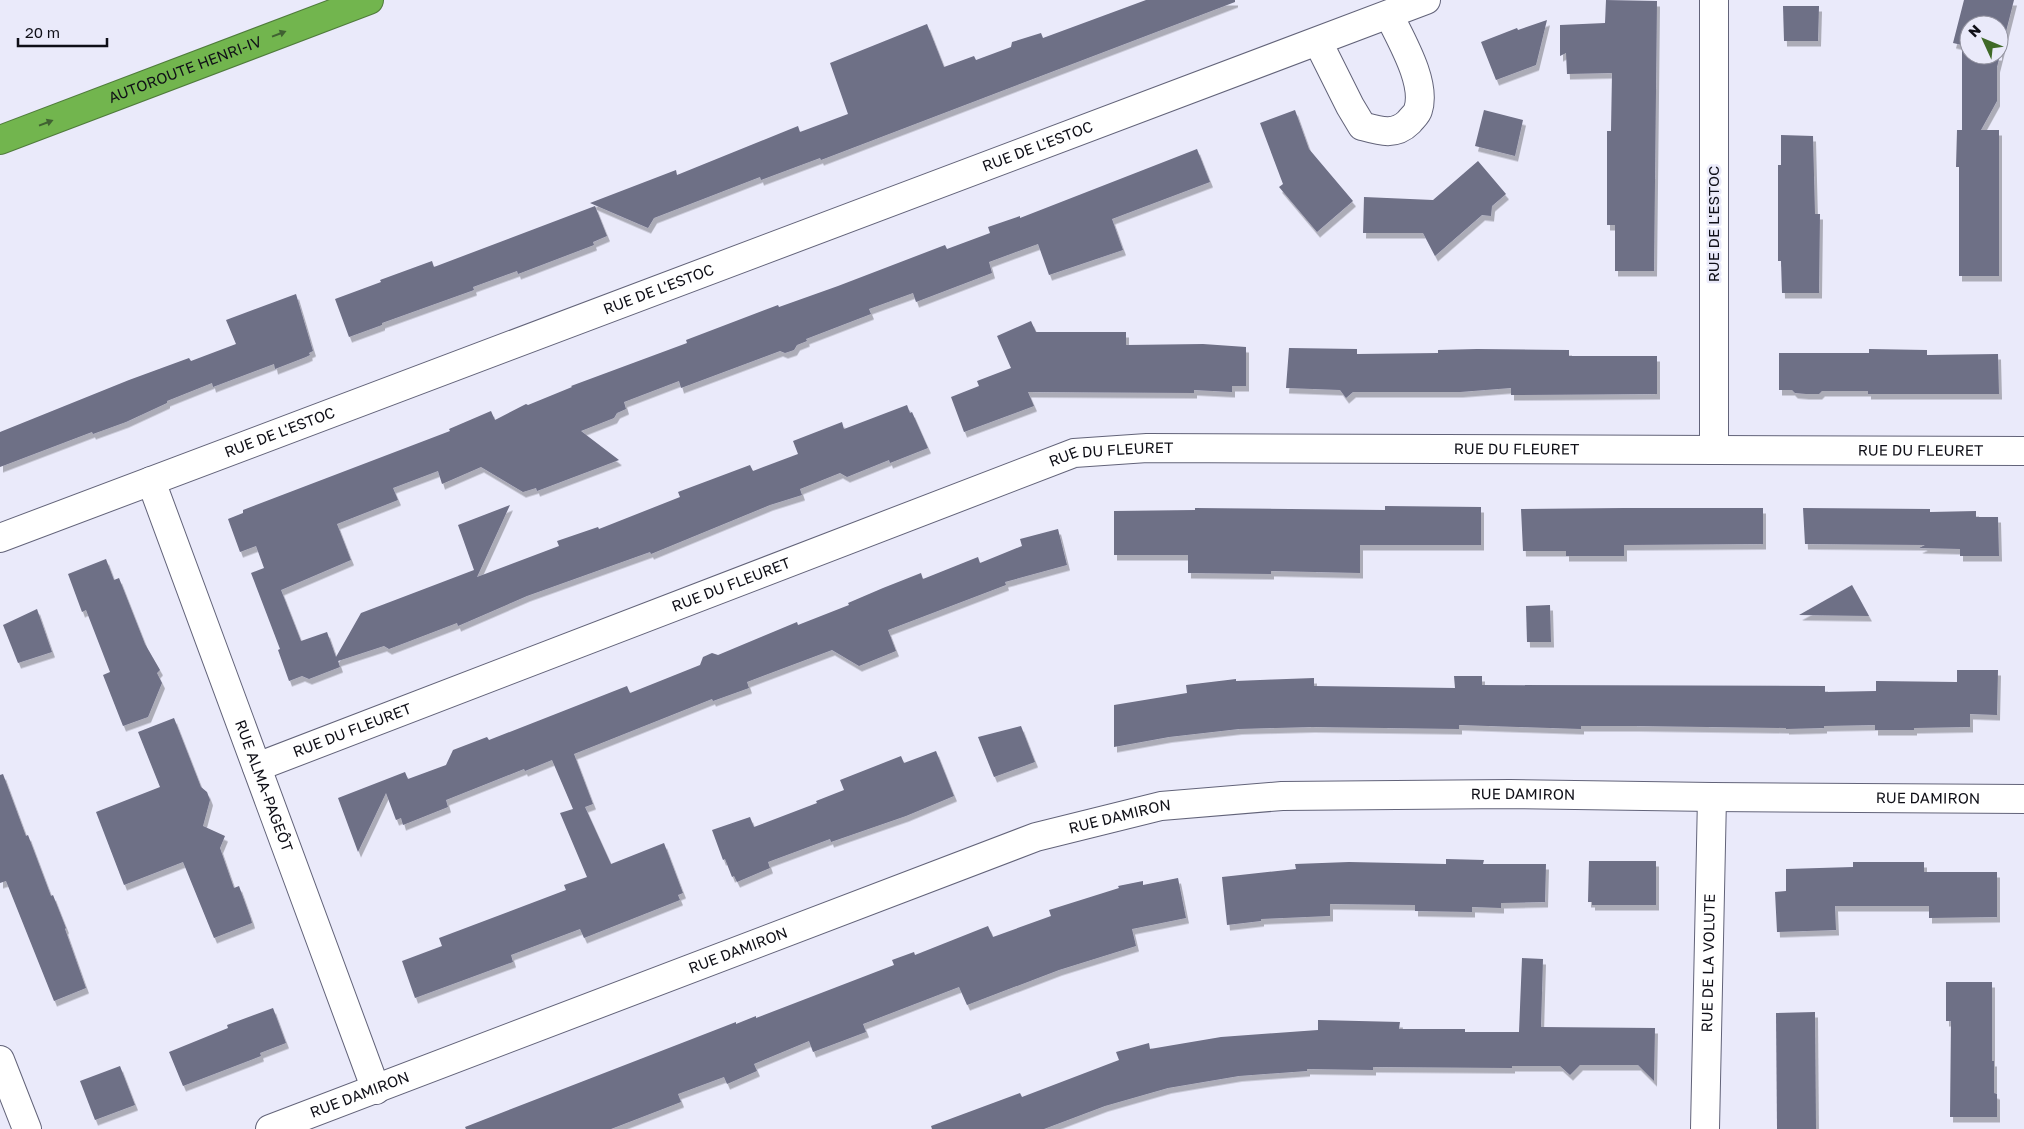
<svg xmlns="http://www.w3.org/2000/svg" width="2024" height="1129" font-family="'Golos Text',sans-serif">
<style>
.building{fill:#6e6f86;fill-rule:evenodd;filter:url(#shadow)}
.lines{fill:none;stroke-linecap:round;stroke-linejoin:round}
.street-casing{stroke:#626379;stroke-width:30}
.secondary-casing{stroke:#626379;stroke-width:30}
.highway-casing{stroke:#4f7b3b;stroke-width:30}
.street{stroke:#fff;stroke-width:28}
.secondary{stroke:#fff;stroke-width:28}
.highway{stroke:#72b54e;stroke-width:28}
.oneway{fill:#406232}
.labels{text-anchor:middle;stroke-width:5;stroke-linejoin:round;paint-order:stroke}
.street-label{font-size:15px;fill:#0f0f17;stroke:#eaeafa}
</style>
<defs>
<filter id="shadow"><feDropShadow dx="3" dy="5.5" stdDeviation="0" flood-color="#0004"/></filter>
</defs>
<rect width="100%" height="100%" fill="#eaeafa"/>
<g class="building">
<path d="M 1146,0 L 1235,0 L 1235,2 L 821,160 L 820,158 L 761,180 L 760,177 L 654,218 L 648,228 L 590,203 L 676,170 L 677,175 L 798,126 L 800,132 L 848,114 L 830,63 L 927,24 L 944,67 L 974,56 L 976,60 L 1011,47 L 1012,42 L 1041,33 L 1043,38 Z"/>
<path d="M 1606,0 L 1657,1 L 1654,271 L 1615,271 L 1615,225 L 1607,225 L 1607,131 L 1611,131 L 1612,73 L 1567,74 L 1566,53 L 1560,56 L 1560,25 L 1605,23 Z"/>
<path d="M 1964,0 L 2014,0 L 1997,67 L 1997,101 L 1981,130 L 1999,130 L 1999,276 L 1959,276 L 1959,167 L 1956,167 L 1957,130 L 1962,130 L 1962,45 L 1953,43 ZM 1969,25 L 1999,25 L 1999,55 L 1969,55 Z"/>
<path d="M 1783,6 L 1819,6 L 1818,41 L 1784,41 Z"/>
<path d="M 1547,20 L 1536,65 L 1496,80 L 1481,42 L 1517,28 L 1518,30 Z"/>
<path d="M 1295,110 L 1309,149 L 1353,201 L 1317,232 L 1279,187 L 1283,184 L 1260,123 Z"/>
<path d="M 1484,110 L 1523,120 L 1515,156 L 1475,146 Z"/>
<path d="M 1781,135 L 1813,136 L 1815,214 L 1820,214 L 1819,293 L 1782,293 L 1781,261 L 1778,261 L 1778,165 L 1781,165 Z"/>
<path d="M 1197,149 L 1210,182 L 1112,219 L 1123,250 L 1049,275 L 1038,244 L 989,262 L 992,273 L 916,302 L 913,293 L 869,309 L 871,314 L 806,339 L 807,341 L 797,345 L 794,350 L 785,353 L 780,351 L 681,388 L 679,381 L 624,402 L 626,409 L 617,413 L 614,418 L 581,431 L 619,460 L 537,491 L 536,488 L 523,492 L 481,467 L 442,484 L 438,471 L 393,488 L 398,500 L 337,524 L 351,560 L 281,590 L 301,641 L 327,632 L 336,657 L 361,613 L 474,570 L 458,525 L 510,505 L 477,577 L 559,546 L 557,541 L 598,527 L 599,529 L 680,497 L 678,492 L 750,465 L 753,471 L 798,454 L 793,441 L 842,422 L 844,429 L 907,405 L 910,413 L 912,412 L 928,448 L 890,463 L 889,460 L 847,477 L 840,473 L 800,489 L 802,495 L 770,505 L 651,554 L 650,552 L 527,596 L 458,626 L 457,623 L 389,649 L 384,646 L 338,661 L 340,667 L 309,679 L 302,676 L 289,681 L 278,650 L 280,649 L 251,573 L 264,568 L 256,546 L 240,552 L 228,519 L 243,513 L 243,510 L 450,431 L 449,429 L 491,411 L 495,420 L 526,404 L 528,405 L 572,387 L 571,386 L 687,343 L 686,340 L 778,305 L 779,307 L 838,286 L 945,245 L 947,249 L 990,233 L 988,227 L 1020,216 L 1020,218 Z"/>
<path d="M 1478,161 L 1506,194 L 1492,206 L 1491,216 L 1482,215 L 1435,256 L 1423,233 L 1363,233 L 1364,197 L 1433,200 Z"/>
<path d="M 595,206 L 607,236 L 593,242 L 594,245 L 518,274 L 517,271 L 473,287 L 474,290 L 382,323 L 382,325 L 349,337 L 335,299 L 381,282 L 380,280 L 432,261 L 434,267 Z"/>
<path d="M 296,294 L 313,351 L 309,353 L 310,355 L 306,357 L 275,369 L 274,364 L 213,387 L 212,383 L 167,401 L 167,403 L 126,422 L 93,434 L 92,432 L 0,467 L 0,432 L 129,380 L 189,358 L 191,361 L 236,344 L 226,320 Z"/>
<path d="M 1031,321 L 1036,332 L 1126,332 L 1126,345 L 1203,344 L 1246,347 L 1246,386 L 1232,386 L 1232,392 L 1194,390 L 1194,393 L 1028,392 L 1034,406 L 964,432 L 951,397 L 979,386 L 977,381 L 1011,368 L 997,336 Z"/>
<path d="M 1289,348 L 1357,349 L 1357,354 L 1438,353 L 1438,350 L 1477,349 L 1569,350 L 1569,356 L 1657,356 L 1657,394 L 1511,395 L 1511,388 L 1460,392 L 1353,392 L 1346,398 L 1340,390 L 1286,388 Z"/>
<path d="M 1869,349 L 1927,350 L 1927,355 L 1998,354 L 1999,394 L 1868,394 L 1868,391 L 1822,391 L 1819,394 L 1806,394 L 1795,393 L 1792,390 L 1779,390 L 1779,353 L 1869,353 Z"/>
<path d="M 1385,506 L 1481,507 L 1481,545 L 1360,545 L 1360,573 L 1271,571 L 1271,574 L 1188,573 L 1188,555 L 1114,555 L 1114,511 L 1195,510 L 1195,508 L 1385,510 Z"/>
<path d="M 1624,508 L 1763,508 L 1763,544 L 1624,545 L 1624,556 L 1566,556 L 1566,551 L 1523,551 L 1521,509 Z"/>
<path d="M 1803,508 L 1930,509 L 1930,512 L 1976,511 L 1976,517 L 1998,517 L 1999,556 L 1960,556 L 1960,549 L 1919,548 L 1925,545 L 1805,544 Z"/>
<path d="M 1058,529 L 1067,565 L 1005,582 L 1006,585 L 888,630 L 896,651 L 859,666 L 832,650 L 747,682 L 749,688 L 713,701 L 712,699 L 574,754 L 593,804 L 585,807 L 611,864 L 664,843 L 683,893 L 678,895 L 680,900 L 584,938 L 580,929 L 511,955 L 513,962 L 415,998 L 402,961 L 442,946 L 439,938 L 566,890 L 564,885 L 587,877 L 560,813 L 573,809 L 552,760 L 525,771 L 524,769 L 446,800 L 448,807 L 403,825 L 401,818 L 396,820 L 386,793 L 358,852 L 338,798 L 405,772 L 408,779 L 446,765 L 453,750 L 487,737 L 489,740 L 627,686 L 630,693 L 700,665 L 703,657 L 712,653 L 718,655 L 797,622 L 798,625 L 849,605 L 848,603 L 883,588 L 921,573 L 923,579 L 978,557 L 980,563 L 1022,546 L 1020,539 Z"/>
<path d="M 106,559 L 114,580 L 119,578 L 145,644 L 160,670 L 157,673 L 162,683 L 148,717 L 123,726 L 103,675 L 110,672 L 86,610 L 82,612 L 68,574 Z"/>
<path d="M 1852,585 L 1869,616 L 1799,615 Z"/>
<path d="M 1550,605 L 1551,642 L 1527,642 L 1526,606 Z"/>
<path d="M 37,609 L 52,652 L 18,663 L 3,625 Z"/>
<path d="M 1957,670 L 1998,670 L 1997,715 L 1970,714 L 1970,727 L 1914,728 L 1914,730 L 1875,730 L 1875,725 L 1824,726 L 1824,728 L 1786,729 L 1786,728 L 1636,726 L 1581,726 L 1581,729 L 1459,725 L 1459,729 L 1312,727 L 1239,729 L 1169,737 L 1114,747 L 1114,705 L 1187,693 L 1186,685 L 1236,679 L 1236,681 L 1314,678 L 1314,686 L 1455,688 L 1454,676 L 1482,676 L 1482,685 L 1825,686 L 1825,692 L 1876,691 L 1876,681 L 1957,682 Z"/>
<path d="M 174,718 L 201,787 L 207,792 L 210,800 L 203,826 L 225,836 L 220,848 L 234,888 L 239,886 L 251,919 L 252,923 L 214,938 L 183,862 L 124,885 L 96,812 L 160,787 L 138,732 Z"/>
<path d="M 1021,726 L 1035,762 L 994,777 L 978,737 Z"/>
<path d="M 936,751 L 954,796 L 906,816 L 831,842 L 830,839 L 768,862 L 770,868 L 737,882 L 734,876 L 732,877 L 725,859 L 723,860 L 712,830 L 750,817 L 754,827 L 817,803 L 816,801 L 844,790 L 840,780 L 901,756 L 904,763 Z"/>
<path d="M 3,774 L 26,836 L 28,835 L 51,896 L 53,895 L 66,928 L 65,929 L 86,988 L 54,1001 L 6,881 L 0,883 L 0,775 Z"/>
<path d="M 1446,859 L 1484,860 L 1483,864 L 1546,864 L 1545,902 L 1501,903 L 1501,908 L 1472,907 L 1472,912 L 1415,911 L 1415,905 L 1330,904 L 1330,916 L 1261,919 L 1261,921 L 1227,925 L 1222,877 L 1296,869 L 1295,864 L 1349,862 L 1446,864 Z"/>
<path d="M 1589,861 L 1656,861 L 1656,905 L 1592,905 L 1592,902 L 1588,902 Z"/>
<path d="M 1853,862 L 1924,862 L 1924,872 L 1997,872 L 1997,917 L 1929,918 L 1929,906 L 1835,906 L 1836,930 L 1777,932 L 1775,892 L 1786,891 L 1786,869 L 1853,867 Z"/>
<path d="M 1178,878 L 1186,918 L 1132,929 L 1136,946 L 1059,970 L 967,1005 L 959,987 L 863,1024 L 866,1032 L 813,1052 L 809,1041 L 754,1064 L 757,1071 L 727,1084 L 724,1077 L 678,1094 L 681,1102 L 611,1129 L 466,1129 L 465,1127 L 550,1094 L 736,1022 L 736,1024 L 756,1016 L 756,1018 L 894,965 L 892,960 L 914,952 L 915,955 L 988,926 L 993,937 L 1051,916 L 1049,910 L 1119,888 L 1118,886 L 1143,881 L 1143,885 Z"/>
<path d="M 1522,958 L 1543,959 L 1541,1027 L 1655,1028 L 1654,1081 L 1638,1065 L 1580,1065 L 1570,1075 L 1560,1066 L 1512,1066 L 1512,1068 L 1373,1067 L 1373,1070 L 1307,1069 L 1307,1071 L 1239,1076 L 1168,1088 L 1105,1106 L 1044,1129 L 932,1129 L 931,1126 L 1020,1093 L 1022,1097 L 1119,1060 L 1116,1052 L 1149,1043 L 1150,1049 L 1221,1037 L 1318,1030 L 1318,1020 L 1400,1022 L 1399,1029 L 1465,1029 L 1465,1032 L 1519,1032 Z"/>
<path d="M 1946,982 L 1992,982 L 1992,1061 L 1994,1061 L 1994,1093 L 1997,1094 L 1997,1117 L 1950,1117 L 1951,1021 L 1946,1021 Z"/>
<path d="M 273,1008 L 286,1043 L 260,1053 L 261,1056 L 183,1086 L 169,1052 L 228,1028 L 227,1025 Z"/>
<path d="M 1815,1012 L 1816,1129 L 1777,1129 L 1776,1013 Z"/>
<path d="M 120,1066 L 135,1105 L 95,1120 L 80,1081 Z"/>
</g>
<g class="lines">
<g class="street-casing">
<g id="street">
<path d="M 1714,0 L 1714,449"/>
<path d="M 1318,42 L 1350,106 L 1362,126 C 1380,131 1395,136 1409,122 C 1412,118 1417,114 1418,110 C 1427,83 1401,40 1389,15"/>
<path id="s1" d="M 151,481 L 376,1090"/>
<path id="s2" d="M 0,538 L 1426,0"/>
<path id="s3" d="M 257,767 L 1074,453 L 1147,448 L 2024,451"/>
<path d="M 0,1060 L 27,1129"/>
<path id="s4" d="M 1705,1129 L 1712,797"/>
</g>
</g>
<g class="secondary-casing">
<g id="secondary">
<path id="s5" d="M 270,1129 L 1036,837 L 1161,806 L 1282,796 L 1510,794 L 1712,797 L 2024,799"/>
</g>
</g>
<g class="highway-casing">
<g id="highway">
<path id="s6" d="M 0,140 L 369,0"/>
</g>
</g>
<use href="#street" class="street"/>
<use href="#secondary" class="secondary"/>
<use href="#highway" class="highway"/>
</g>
<defs><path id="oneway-solid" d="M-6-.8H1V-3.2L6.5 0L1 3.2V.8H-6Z" transform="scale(1.25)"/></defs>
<g class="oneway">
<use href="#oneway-solid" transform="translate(279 34) rotate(-21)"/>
<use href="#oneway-solid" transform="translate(46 123) rotate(-21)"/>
</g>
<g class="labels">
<g class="street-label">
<text dy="5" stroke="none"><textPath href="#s6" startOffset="198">AUTOROUTE HENRI-IV</textPath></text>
<text dy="5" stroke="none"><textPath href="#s2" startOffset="1109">RUE DE L'ESTOC</textPath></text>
<text transform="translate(1714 224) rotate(-90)" y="5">RUE DE L'ESTOC</text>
<text dy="5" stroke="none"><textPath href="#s2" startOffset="704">RUE DE L'ESTOC</textPath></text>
<text dy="5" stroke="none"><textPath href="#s2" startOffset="299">RUE DE L'ESTOC</textPath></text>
<text dy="5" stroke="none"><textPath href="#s3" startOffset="1318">RUE DU FLEURET</textPath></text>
<text dy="5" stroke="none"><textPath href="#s3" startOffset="1722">RUE DU FLEURET</textPath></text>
<text dy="5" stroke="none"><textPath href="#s3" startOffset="912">RUE DU FLEURET</textPath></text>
<text dy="5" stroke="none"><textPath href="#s3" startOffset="508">RUE DU FLEURET</textPath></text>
<text dy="5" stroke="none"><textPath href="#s3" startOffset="102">RUE DU FLEURET</textPath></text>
<text dy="5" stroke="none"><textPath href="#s1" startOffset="325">RUE ALMA-PAGEÔT</textPath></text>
<text dy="5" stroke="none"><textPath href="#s5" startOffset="1311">RUE DAMIRON</textPath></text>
<text dy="5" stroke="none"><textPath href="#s5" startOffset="1716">RUE DAMIRON</textPath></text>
<text dy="5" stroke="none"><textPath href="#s5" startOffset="906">RUE DAMIRON</textPath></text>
<text dy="5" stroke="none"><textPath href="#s5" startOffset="501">RUE DAMIRON</textPath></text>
<text dy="5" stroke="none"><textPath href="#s4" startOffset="166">RUE DE LA VOLUTE</textPath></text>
<text dy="5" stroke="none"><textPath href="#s5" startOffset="96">RUE DAMIRON</textPath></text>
</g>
</g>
<g transform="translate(1984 40) rotate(314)"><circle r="24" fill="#eaeafa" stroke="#92929f"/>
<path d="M0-4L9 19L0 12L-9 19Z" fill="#3f6927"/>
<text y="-8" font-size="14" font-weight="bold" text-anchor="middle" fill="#0f0f17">N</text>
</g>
<path d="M18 38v8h89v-8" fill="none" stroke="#0f0f17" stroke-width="2.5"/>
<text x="25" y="38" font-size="15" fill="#0f0f17" stroke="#eaeafa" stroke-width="4" paint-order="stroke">20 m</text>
</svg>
